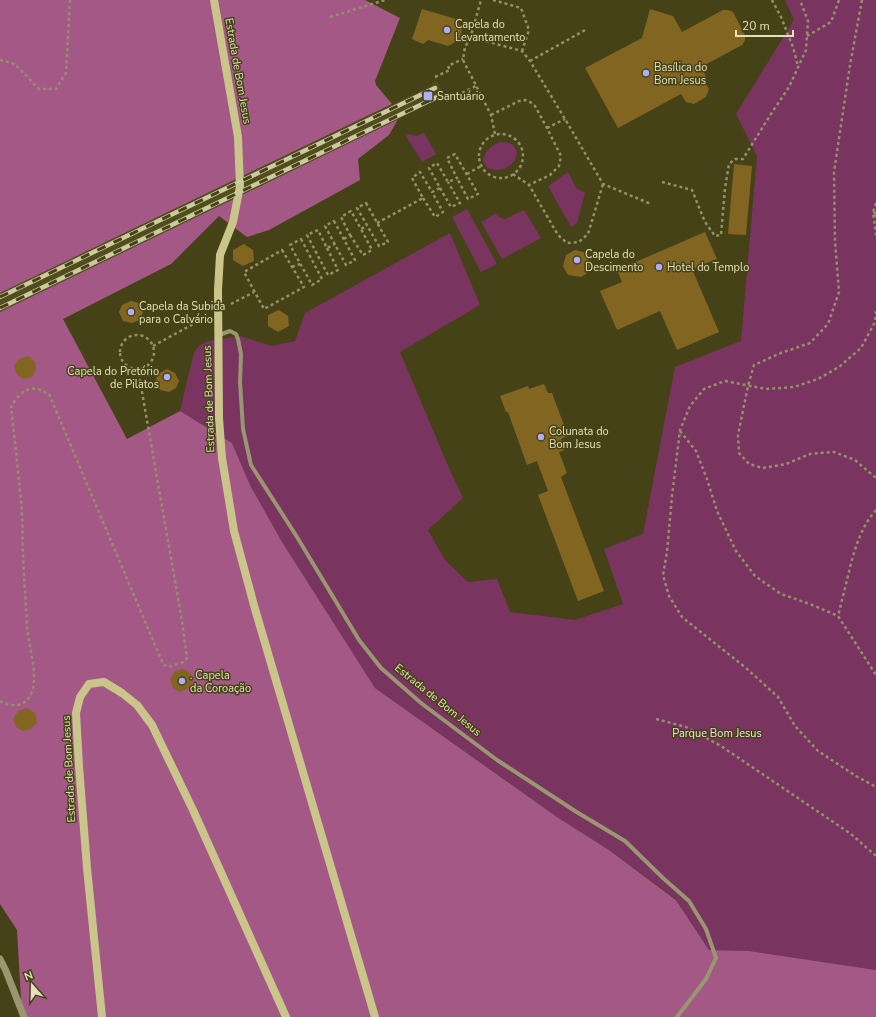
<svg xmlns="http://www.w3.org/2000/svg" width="876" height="1017" font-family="'Nunito Sans',sans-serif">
<rect width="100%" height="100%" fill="#464217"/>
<!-- built -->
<path fill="#524d1c" d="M437,81L444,97L0,312V293L433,85L432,83Z"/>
<!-- green -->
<path fill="#793460" d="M785,0H876V970L749,951L709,950L676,899L609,850L557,817L375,688L282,542L250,485L232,443L180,411L193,356L196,349L202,344L209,341L240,336L272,346L295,341L305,313L450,233L480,305L400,352L449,468L463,498L428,530L445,560L468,582L497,579L510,612L575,620L623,604L604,549L643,534L675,367L741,341L757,156L736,114L794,20Z
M424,133L436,154L422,162L406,136L409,134L416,136Z
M501,142C526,141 518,169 498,170C476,171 481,147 501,142Z
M568,172L576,188L585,193L577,223L571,227L548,186Z
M467,209L497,264L481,272L452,217Z
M524,210L541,238L502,259L481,222L495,214L501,218L505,219Z"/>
<!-- forest -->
<path fill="#a45886" d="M0,0H365L400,18L375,81L376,85L392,104L0,293Z
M397,120V121L389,135L358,159L360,180L269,230L247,237L219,216L171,264L63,319L127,439L180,411L232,443L250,485L282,542L375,688L557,817L609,850L676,900L709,950L749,951L876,970V1017H22L17,930L0,904V312Z"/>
<!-- building -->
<path fill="#836522" d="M422,9L456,19L462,29L459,40L448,46L428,40L423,44L412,39Z
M650,9L673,16L682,32L723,10H728L733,12L745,35V40L742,45L701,67L707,79L704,81L709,89L706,97L694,104L686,102L681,94L618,128L585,68L642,38Z
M734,164L752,166L746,235L728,234Z
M705,232L717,259L692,269L719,332L677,350L660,311L617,330L600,291L622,282L617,270Z
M244,244L253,250L254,261L243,266L233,260V250Z
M575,250L586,253L591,264L586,274L581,277L568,275L563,266L566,255Z
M131,301L139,303L143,312L140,320L132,323L123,321L119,312L122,305Z
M279,310L288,316L289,326L278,332L268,326V315Z
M28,356L35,362L36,370L32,377L24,379L17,375L14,366L19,359Z
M167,369L175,373L179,381L176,388L169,392L160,390L155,382L158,374Z
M544,384L548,393H552L568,436L561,439L565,450L559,452L567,473L561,477L604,591L578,601L538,495L548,491L537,461L527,465L508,412H506L500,396L528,386L529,389Z
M184,669L191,674L193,682L188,689L179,692L173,688L170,679L175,671Z
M27,708L35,713L37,722L31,729L23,731L16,727L13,719L18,711Z"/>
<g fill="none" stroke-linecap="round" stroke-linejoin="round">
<!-- path -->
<path stroke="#949168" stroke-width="2.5" stroke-dasharray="3 3" stroke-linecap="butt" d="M493,0L521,8L529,30L522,51
M772,0L781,17L793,47L798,66
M862,0L850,65L834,172L835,241L839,292L828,324L810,343L781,353L754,365L748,386L738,435L739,453L749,464L763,468L786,464L810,454L834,452L855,460L876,478
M330,17L385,0
M807,36L831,22L839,0
M470,39L481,0
M0,60L15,64L39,89H56L66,73L70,0
M530,61L587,29
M435,77L450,70L448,66L463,59
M446,101L476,86
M491,115L519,101L525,100L530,102L535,106L547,128L561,156L559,166L550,175L529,185
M547,128L565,119
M479 156a22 22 0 1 1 44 0a22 22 0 1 1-44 0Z
M495,134L491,115L463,60L465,47L470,39L485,41L522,51L530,61L565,119L603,184L651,204
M467,174L481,166
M513,174L529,185L558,235L567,243L579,242L588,234L603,184
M662,182L692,190L705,222L715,236L721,235L725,188L729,164L735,159H743L769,117L789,87L806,50L808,21L800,0
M440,188L451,207L460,203L448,182
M423,198L435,217L443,212L432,192
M366,203L388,242L379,246L357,208Z
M876,203L873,212L876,218
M876,213L873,212L876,235
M334,221L355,260L346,265L325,226Z
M377,223L423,198L412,178L420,172L432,192L440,188L429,168L437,163L448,182L457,178L447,158L455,154L478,194L468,199L457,178
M350,235L363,255L372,250L361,229
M301,239L322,279L312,285L290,245Z
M344,239L350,235L341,217L351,211L361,229L367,226
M327,248L338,270L328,275L307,235L318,230L327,248L335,244
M282,250L304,287L264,309L244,272Z
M292,267L300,264
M231,304L254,292
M876,311L875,322L861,348L839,367L818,379L794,387L766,389L725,381L704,389L690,406L680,430L672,496L667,552L663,575L669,596L682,617L746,668L778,697L795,726L818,751L856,776L876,787
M120 352a17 17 0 1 1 34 0a17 17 0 1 1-34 0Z
M153,346L206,317
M680,431L696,451L707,479L717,511L736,551L755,576L781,594L810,604L838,616
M876,510C859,529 853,555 847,580C844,592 841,604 838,616L876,675
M0,701C11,707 25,708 31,694C39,678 29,647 27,628C26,604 24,580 23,555C22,541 23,527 22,513C19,478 15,442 11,407C17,397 24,387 37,389C41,389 45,393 49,394L163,664L168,667L183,662L187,658L182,621L138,369
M656,719L686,727L721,746L851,834L876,856"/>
<!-- minor -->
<path stroke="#999671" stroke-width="4" d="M219,335L230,331L236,334L238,339L241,354L240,382L243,429L251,465L297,537L359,640L381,668L421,703L497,760L575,811L625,841L663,878L689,901L706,929L716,958L706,979L677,1017"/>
<!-- tertiary -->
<path stroke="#999671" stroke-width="7" d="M0,959L6,971L24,1017"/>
<!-- secondary -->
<path stroke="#cac58a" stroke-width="8" d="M214,0L238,137L240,186L233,222L220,255L218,290L219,418L222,458L234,531L255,609L375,1017
M102,1017L87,868L79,766L76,713L80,697L89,684L104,682L122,693L137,705L152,725L193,810L286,1017"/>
<defs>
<path id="rail" d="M0,297L435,88
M0,308L439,96"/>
</defs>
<!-- rail casing -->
<use href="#rail" stroke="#cccaa1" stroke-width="4.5"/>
<!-- rail -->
<use href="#rail" stroke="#464217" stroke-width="3" stroke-dasharray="9" stroke-linecap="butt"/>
</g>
<!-- markers -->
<g fill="#afaefa" stroke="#464217" stroke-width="1.5">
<circle cx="447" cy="30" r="4"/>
<circle cx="646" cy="73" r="4"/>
<rect x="423" y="91" width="10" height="10" rx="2"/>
<circle cx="577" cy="260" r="4"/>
<circle cx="659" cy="267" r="4"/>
<circle cx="131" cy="312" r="4"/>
<circle cx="167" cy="377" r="4"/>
<circle cx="541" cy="437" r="4"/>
<circle cx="182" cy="681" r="4"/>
</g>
<g text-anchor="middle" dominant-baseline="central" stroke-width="3" stroke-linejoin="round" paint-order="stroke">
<!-- poi labels -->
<g font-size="11" fill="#e3e1b9" stroke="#464217" text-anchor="start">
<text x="455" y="24">Capela do<tspan x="455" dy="13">Levantamento</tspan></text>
<text x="654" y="67">Basílica do<tspan x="654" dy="13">Bom Jesus</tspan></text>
<text x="437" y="96">Santuário</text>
<text x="585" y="254">Capela do<tspan x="585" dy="13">Descimento</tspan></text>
<text x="667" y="267">Hotel do Templo</text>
<text x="139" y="306">Capela da Subida<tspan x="139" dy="13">para o Calvário</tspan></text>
<text x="159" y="371" text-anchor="end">Capela do Pretório<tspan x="159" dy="13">de Pilatos</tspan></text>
<text x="549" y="431">Colunata do<tspan x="549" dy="13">Bom Jesus</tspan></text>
<text x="190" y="675">. Capela<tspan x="190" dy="13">da Coroação</tspan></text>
</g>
<!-- street labels -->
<g font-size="11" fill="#e3e1b9" stroke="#464217">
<text transform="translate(238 71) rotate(80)">Estrada de Bom Jesus</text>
<text transform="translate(209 399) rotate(-92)">Estrada de Bom Jesus</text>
<text transform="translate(438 700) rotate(39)">Estrada de Bom Jesus</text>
<text transform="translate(69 769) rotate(-93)">Estrada de Bom Jesus</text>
</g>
<!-- park labels -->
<g font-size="11" fill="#f4dde9" stroke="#464217">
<text x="717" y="733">Parque Bom Jesus</text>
</g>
</g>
<!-- north arrow -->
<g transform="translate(32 985) rotate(340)" stroke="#464217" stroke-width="3" paint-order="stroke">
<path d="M0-3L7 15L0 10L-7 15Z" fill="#e3e1b9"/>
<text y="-6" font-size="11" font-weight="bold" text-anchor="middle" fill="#e3e1b9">N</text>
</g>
<!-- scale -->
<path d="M736 30v6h57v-6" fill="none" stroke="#e3e1b9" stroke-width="2"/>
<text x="742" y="30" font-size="12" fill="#e3e1b9" stroke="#464217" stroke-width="3" paint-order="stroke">20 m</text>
</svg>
